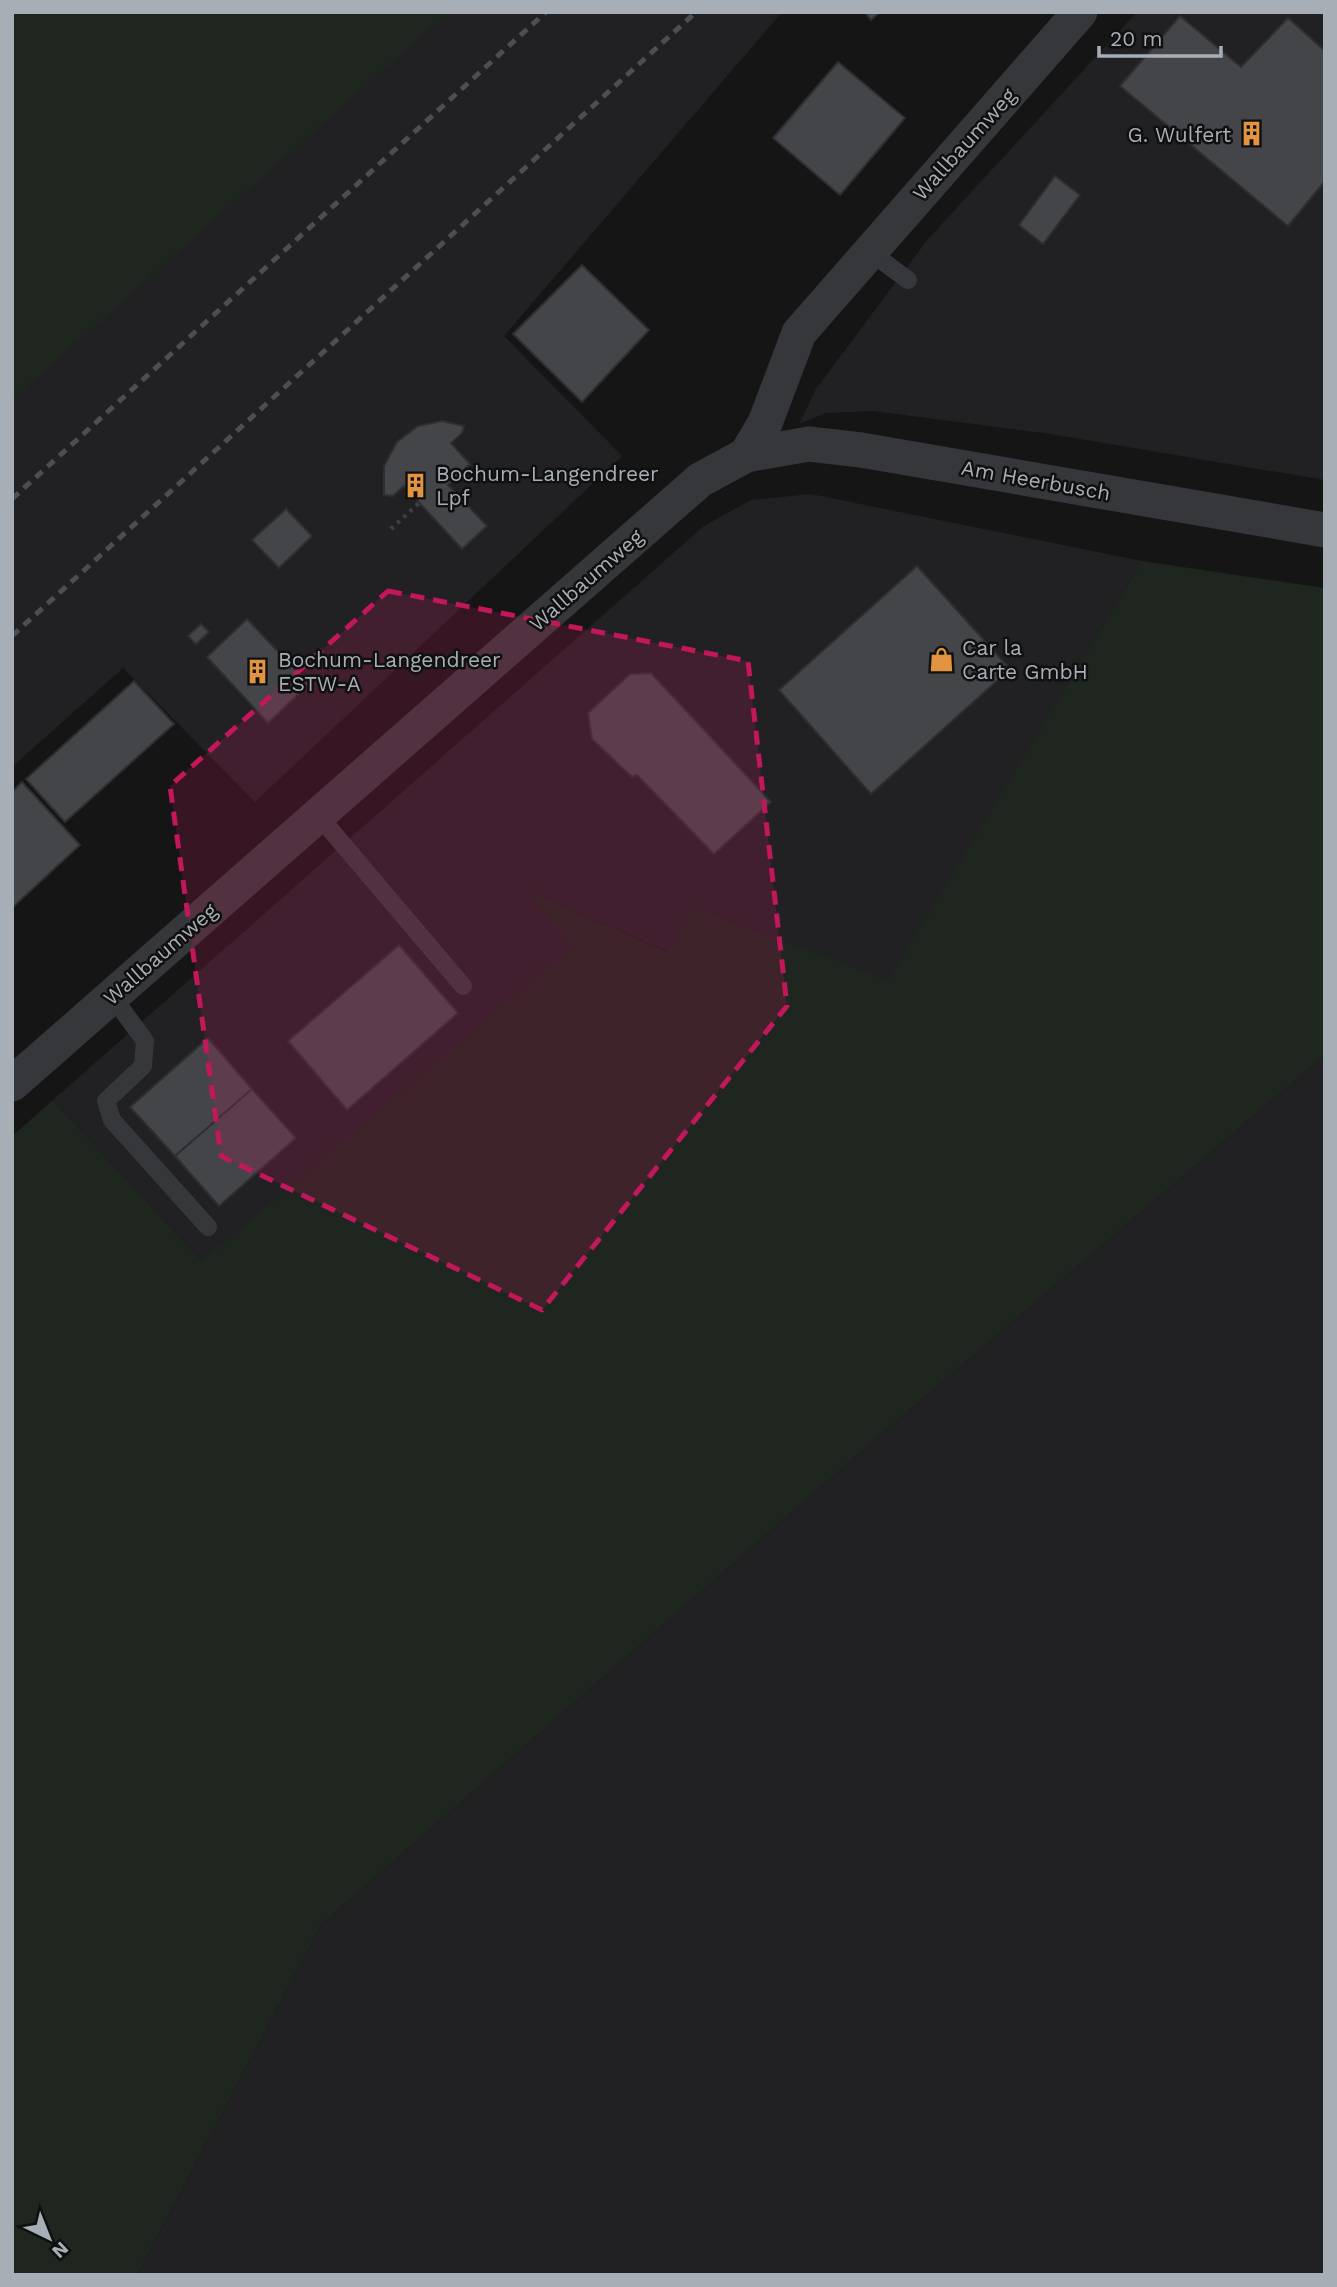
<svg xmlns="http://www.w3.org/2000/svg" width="1337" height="2287" font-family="'Work Sans',sans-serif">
<rect width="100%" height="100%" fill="#151516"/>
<!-- built -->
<path fill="#212123" d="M12,12H782L504,336L622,456L255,802L123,668L12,767Z
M1137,12H1325V480L1044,433L873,411L826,413L799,424L816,389L928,239Z
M811,494L1142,561L888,981L693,907L668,952L525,889L573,947L676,1007L202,1261L53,1100L704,526L751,500Z
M1325,1055V2275H137L321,1925L863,1450Z"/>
<!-- green -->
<path fill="#1f261f" d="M12,12H449L12,400Z
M1142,561L1325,588V1055L863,1450L321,1925L137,2275H12V1136L53,1100L202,1261L572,947L523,888L667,952L693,907L888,980Z"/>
<!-- building -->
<path fill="#444549" stroke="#2f2f32" stroke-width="2" d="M865,12H880L871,20Z
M1180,16L1241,67L1288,18L1325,51V181L1288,226L1120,86Z
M838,62L905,118L840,195L773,138Z
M1055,176L1080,195L1043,244L1019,225Z
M582,265L649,330L582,402L513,334Z
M442,421L464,426L462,433L451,443L470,464L448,485L487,526L462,549L404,486L393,496L384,495V466L397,442L418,426Z
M286,509L312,536L279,568L252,540Z
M917,566L1010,669L871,794L779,690Z
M247,619L309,684L268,723L207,657Z
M201,624L209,632L196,644L188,636Z
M651,673L771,802L714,854L637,775L632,777L592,739L588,713L630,674Z
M134,681L174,724L65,822L26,779Z
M22,782L80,845L12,908V792Z
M399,945L458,1013L347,1110L288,1041Z
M208,1038L252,1089L175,1156L130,1107Z
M252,1089L296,1138L219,1206L175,1156Z"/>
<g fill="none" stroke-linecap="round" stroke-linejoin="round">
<!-- path -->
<path stroke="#3c3e42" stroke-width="4.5" stroke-dasharray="3.5 5" stroke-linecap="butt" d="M391,529L419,503"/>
<!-- lane -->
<path stroke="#36373b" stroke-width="18" d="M869,251L908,280
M318,815L463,986
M112,996L145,1041L143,1066L106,1101L112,1120L208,1227"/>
<!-- street -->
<path stroke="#36373b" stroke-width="35" d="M746,455L809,444L861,450L1325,530
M12,1084L700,480L746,455L765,423L799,333L1080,12"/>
<!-- rail -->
<path stroke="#4b4e52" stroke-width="5" stroke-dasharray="9 7" stroke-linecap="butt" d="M12,499L546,12
M12,636L696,12"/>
</g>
<!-- marked area -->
<path fill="#c2185b" fill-opacity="0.2" stroke="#c2185b" stroke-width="5" stroke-dasharray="14 9" stroke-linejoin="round" d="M388,591L748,661L787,1006L542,1310L221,1156L170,786Z"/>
<!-- icons -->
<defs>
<symbol id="building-bare" viewBox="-9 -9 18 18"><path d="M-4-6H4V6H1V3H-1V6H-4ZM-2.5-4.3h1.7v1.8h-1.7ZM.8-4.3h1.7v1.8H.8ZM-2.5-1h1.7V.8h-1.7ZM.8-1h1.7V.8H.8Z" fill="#e29441" stroke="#101011" stroke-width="2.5" paint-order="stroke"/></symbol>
<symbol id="shop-bare" viewBox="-9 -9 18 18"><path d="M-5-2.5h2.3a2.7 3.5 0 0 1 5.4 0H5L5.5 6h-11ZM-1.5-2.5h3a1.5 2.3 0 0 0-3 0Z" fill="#e29441" stroke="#101011" stroke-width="2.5" paint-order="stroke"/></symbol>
</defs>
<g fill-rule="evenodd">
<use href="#building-bare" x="1234" y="116" width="35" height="35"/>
<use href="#building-bare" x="398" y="468" width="35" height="35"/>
<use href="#shop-bare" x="924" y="642" width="35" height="35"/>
<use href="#building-bare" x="240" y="654" width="35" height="35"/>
</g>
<g text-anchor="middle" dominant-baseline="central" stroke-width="5" stroke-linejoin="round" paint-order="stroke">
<!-- poi labels -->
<g font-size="21" fill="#a7aeb5" stroke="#101011" text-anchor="start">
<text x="1231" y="134" text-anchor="end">G. Wulfert</text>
<text x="436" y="473">Bochum-Langendreer<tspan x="436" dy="24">Lpf</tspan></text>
<text x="962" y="647">Car la<tspan x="962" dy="24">Carte GmbH</tspan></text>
<text x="278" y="659">Bochum-Langendreer<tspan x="278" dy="24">ESTW-A</tspan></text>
</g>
<!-- street labels -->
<g font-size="21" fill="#a7aeb5" stroke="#101011">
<text transform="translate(964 144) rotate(-48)">Wallbaumweg</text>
<text transform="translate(1036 480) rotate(10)">Am Heerbusch</text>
<text transform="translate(586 580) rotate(-41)">Wallbaumweg</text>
<text transform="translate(160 954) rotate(-41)">Wallbaumweg</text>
</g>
</g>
<!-- border -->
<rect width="1337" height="2287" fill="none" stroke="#a7aeb5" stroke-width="28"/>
<!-- north arrow -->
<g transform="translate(49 2238) rotate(137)" stroke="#101011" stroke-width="5" paint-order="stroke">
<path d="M0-5L12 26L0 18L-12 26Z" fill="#a7aeb5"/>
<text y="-10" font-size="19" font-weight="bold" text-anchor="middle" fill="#a7aeb5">N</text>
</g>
<!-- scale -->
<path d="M1099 46v10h122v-10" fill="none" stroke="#a7aeb5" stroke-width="3.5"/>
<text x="1110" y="46" font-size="21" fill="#a7aeb5" stroke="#101011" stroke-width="5" paint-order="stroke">20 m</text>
</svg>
